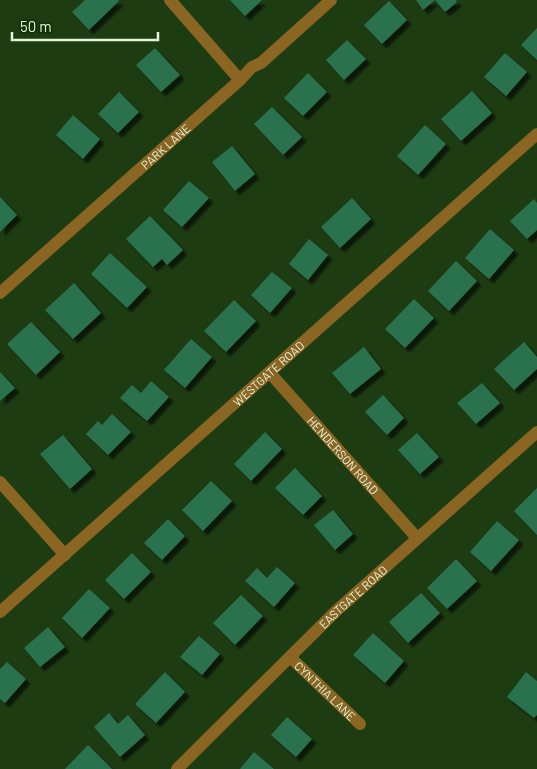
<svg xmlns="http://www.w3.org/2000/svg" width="537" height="769" font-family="Barlow,sans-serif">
<defs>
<filter id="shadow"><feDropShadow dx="4.5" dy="4.5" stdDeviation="1" flood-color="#0009"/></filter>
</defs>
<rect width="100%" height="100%" fill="#1e3c12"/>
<!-- building -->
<path fill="#2b714d" filter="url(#shadow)" d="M85,0H118L119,1L89,30L72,12Z
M230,0H262L245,16Z
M416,0H456L457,2L445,12L435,0L423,10Z
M389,1L407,20L382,44L364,25Z
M537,28V60L521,45Z
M347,40L366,59L344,80L326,60Z
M155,48L180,75L161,92L136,65Z
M505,53L527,72L506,96L484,77Z
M308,73L327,92L303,116L284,98Z
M472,91L492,113L461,141L441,119Z
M119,92L139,112L118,133L98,114Z
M272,107L302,137L283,155L254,124Z
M73,115L100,139L83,159L56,135Z
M425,125L446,144L418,175L397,156Z
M232,146L255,174L235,191L212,162Z
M189,181L209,198L182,227L163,210Z
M0,197L17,215L0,232Z
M352,198L371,219L340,248L321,227Z
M534,199L537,203V230L527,239L510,221Z
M150,216L183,250L167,265L162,259L153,267L126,239Z
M490,229L514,250L489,279L465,258Z
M309,239L328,255L308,280L289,264Z
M110,253L147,287L127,308L91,274Z
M456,261L477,281L449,311L428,291Z
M272,272L292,288L270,313L251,295Z
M74,283L101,313L73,339L45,310Z
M414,299L434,318L405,348L385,329Z
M234,300L256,321L226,352L204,331Z
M31,322L60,352L36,375L7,344Z
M191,339L212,357L185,388L164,370Z
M524,342L537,357V369L514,390L494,369Z
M364,347L381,369L350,394L332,373Z
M0,372L15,388L0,401Z
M151,381L169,397L147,421L120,398L132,385L141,393Z
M482,383L500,403L476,424L457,403Z
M383,395L404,418L387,435L365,412Z
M112,414L131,432L108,455L86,434L98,421L102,425Z
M265,432L282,449L251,481L234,464Z
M417,433L439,457L420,474L398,450Z
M63,435L92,469L70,489L40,454Z
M295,468L322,496L303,515L275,488Z
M211,481L232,501L203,531L182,510Z
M537,488V535L514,511Z
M333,510L353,534L335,550L314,525Z
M168,519L185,536L162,560L144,543Z
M497,521L519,540L491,571L470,552Z
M132,553L151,572L124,599L105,580Z
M456,559L477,581L447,609L427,588Z
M277,567L295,583L274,607L245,581L257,568L267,578Z
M89,589L110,608L82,638L62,618Z
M421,593L440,613L408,643L389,622Z
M241,595L263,616L235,645L213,623Z
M48,627L65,647L40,667L24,648Z
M373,633L404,661L385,683L353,655Z
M199,636L220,654L202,675L180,657Z
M7,662L26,679L5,703L0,699V669Z
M165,672L185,692L156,723L135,704Z
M526,672L537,681V715L534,718L507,697Z
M109,713L118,724L128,715L145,735L120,757L94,727Z
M287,717L312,739L296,757L271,735Z
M88,745L112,769H65Z
M254,752L274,769H240Z"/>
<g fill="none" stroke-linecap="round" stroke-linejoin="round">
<!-- minor -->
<g stroke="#8b6522" stroke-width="12">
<path d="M170,0L240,80"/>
<path id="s1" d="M0,293L240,80L252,67L261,63L331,0"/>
<path id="s2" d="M270,373L417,538"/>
<path d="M0,482L65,555"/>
<path id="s3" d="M0,612L537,134"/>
<path id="s4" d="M290,657L360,724"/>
<path id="s5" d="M177,769L335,612L537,432"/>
</g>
</g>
<g text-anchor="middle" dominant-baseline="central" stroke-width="4.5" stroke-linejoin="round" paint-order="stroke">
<!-- street labels -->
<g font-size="12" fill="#e1f3da" stroke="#143207">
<text stroke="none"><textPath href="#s1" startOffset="221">PARK LANE</textPath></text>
<text stroke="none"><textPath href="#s3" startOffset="359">WESTGATE ROAD</textPath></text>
<text stroke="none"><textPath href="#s2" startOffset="110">HENDERSON ROAD</textPath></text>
<text stroke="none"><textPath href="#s5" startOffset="246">EASTGATE ROAD</textPath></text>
<text stroke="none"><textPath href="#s4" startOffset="49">CYNTHIA LANE</textPath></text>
</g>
</g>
<!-- scale -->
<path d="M12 32v8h146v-8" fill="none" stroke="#e1f3da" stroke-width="2.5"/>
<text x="20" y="32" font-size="15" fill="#e1f3da" stroke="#143207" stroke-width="4" paint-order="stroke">50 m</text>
</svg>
